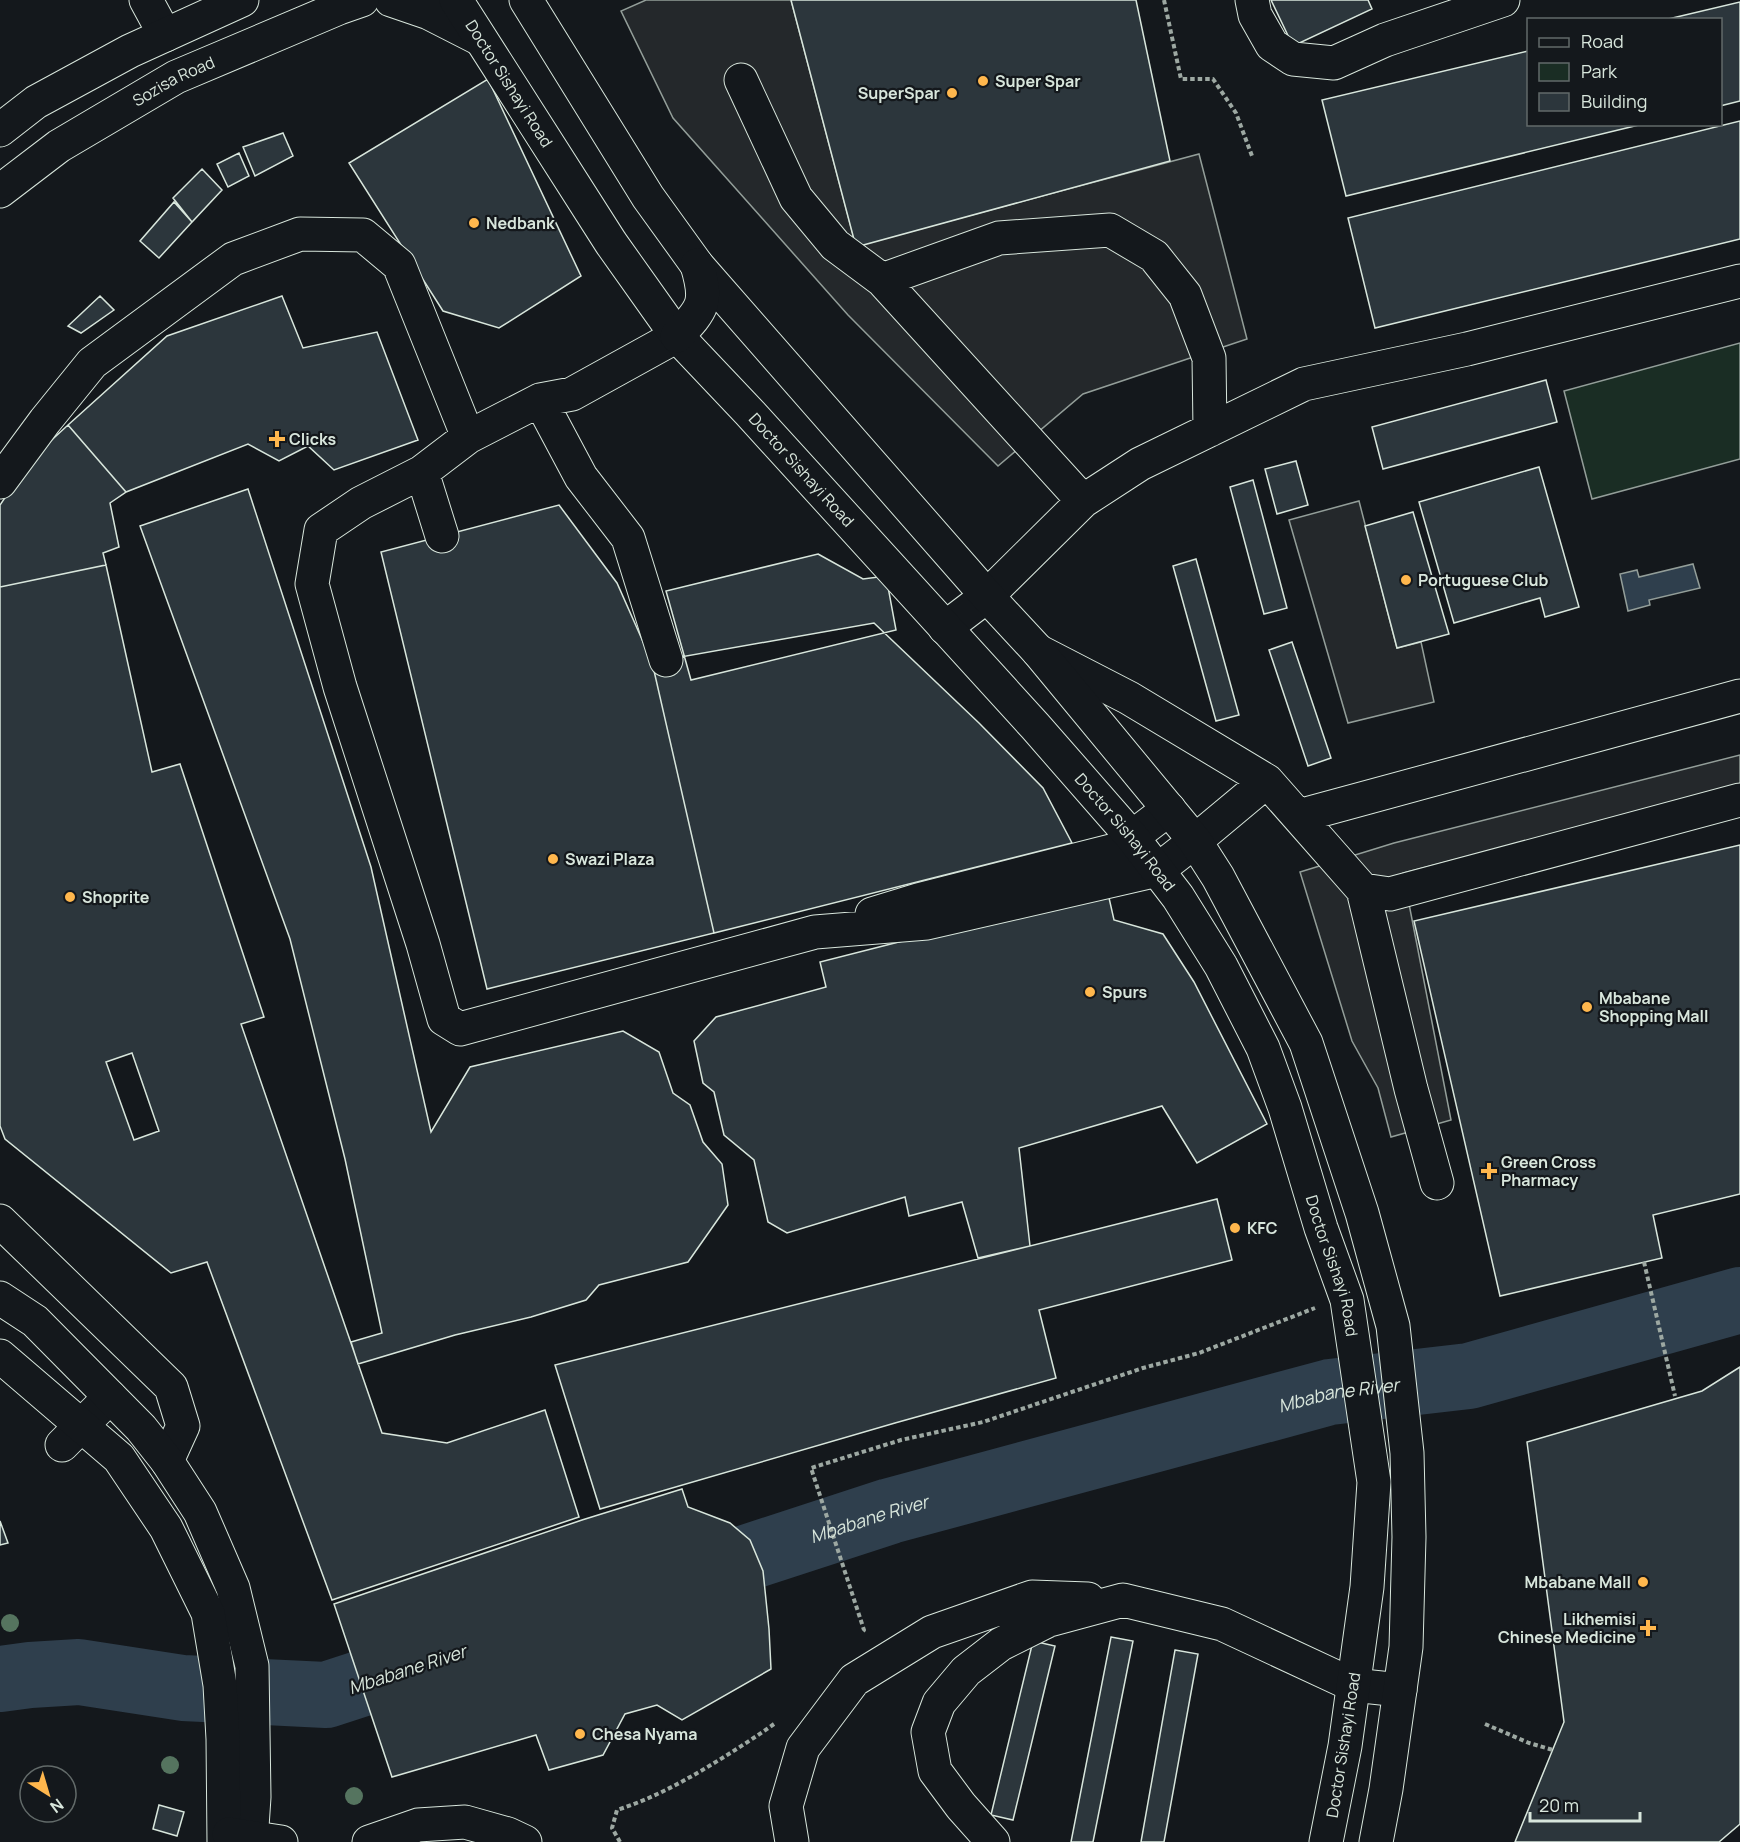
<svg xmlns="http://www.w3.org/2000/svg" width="1740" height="1842" font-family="Manrope,sans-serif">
<rect width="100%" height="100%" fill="#14181c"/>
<!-- green -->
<path fill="#1a2d24" stroke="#939e99" stroke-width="1.5" d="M1740,343V459L1592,499L1564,391Z"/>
<!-- parking -->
<path fill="#24282b" stroke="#939e99" stroke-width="1.5" d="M646,0H791L856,246L1199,154L1247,339L1083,394L998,466L848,315L673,118L621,11Z
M1359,501L1397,648L1421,642L1434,702L1348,723L1289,520Z
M1740,755V786L1403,873L1451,1120L1391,1137L1378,1088L1352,1041L1300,872L1394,843Z"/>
<!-- water -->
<path fill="#2f3f4d" stroke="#939e99" stroke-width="1.5" d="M1693,564L1700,588L1649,600L1650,605L1628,611L1620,574L1637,570L1639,577Z"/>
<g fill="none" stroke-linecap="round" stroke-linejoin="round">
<!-- river -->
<g stroke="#2f3f4d" stroke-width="66">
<path id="s1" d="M669,1583L890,1511L1330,1392L1469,1376L1740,1300"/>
<path d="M0,1679L30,1675L79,1672L183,1688L326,1695L449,1655"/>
</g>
</g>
<!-- building -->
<path fill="#2c363c" stroke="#d8e6dc" stroke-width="1.5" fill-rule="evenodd" d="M791,0H1136L1170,161L856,247Z
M1271,0H1368L1372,9L1293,46Z
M1740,2V101L1720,106V20H1664Z
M1528,51V124H1643L1346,196L1322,100Z
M488,79L581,276L499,328L443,311L349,163Z
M1740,121V239L1375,328L1348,218Z
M283,133L293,156L255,176L243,147Z
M239,153L249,176L228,187L217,164Z
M202,169L222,190L192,222L173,198Z
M174,202L192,222L159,258L140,241Z
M100,296L114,310L81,333L68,326Z
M282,296L303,348L377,332L418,440L334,470L308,446L279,461L248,444L126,492L68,425L167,336Z
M1546,380L1557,422L1383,469L1372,427Z
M68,425L126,492L110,503L119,547L103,553L106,565L0,587V505L31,459Z
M1296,461L1308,505L1277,514L1265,469Z
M1539,467L1579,607L1545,617L1540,598L1454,623L1419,502Z
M1253,480L1287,608L1264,614L1230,487Z
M248,489L371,867L431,1132L470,1067L623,1031L659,1052L673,1093L690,1105L703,1142L722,1164L728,1205L688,1262L599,1285L586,1300L531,1317L455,1335L358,1364L351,1342L382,1333L345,1159L290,939L140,526Z
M559,505L617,583L652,662L714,933L487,989L381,552Z
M1413,512L1449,634L1397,648L1365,526Z
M818,554L863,579L886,576L896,630L691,680L666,591Z
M1196,559L1239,715L1216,721L1173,566Z
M106,565L152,772L180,764L264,1017L241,1024L382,1433L447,1443L545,1410L579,1517L332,1600L207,1262L171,1273L5,1139L0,1126V587ZM132,1053L159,1131L134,1140L106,1062Z
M874,623L979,723L1043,788L1072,843L714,933L652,662Z
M1292,642L1331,758L1308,766L1269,650Z
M1740,845V1194L1653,1215L1662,1258L1500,1296L1414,921Z
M1107,889L1114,920L1163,934L1194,982L1267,1124L1197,1163L1162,1106L1019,1148L1030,1246L978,1258L962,1202L909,1216L905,1197L787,1233L768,1222L754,1160L724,1135L714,1092L703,1083L694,1041L716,1017L826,987L820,962Z
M1217,1199L1232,1260L1039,1310L1056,1378L895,1423L600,1509L555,1365Z
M1740,1367V1824L1719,1842H1515L1564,1722L1527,1442L1702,1391Z
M682,1489L688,1507L730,1523L750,1540L763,1571L769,1629L771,1669L682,1720L657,1705L625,1714L603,1755L549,1770L536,1735L392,1777L334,1604L582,1520Z
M0,1521L8,1543L0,1545Z
M1111,1637L1133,1641L1093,1842H1071Z
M1033,1641L1055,1646L1013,1820L991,1815Z
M1175,1650L1198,1654L1164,1842H1141Z
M159,1805L184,1812L177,1836L153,1829Z"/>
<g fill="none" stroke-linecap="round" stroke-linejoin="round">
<defs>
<path id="minor" d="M146,0L165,35
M1252,0L1255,15L1272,45L1293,59L1334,63L1385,40L1503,0
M741,80L796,198L835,245L882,280L1083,501
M882,280L999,238L1110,230L1154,256L1185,295L1209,358L1210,430
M677,336L572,394L540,400L468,437L422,472L361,503L321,530L312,584L340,687L423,944L444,1019L460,1029L815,932L927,923L1158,870L1195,841L1267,781
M540,400L581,477L628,538L666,660
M422,472L442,536
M0,482L45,421L92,363L233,259L300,234L363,235L399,265L468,437
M945,628L987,596L1083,501L1140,464L1304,384L1467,349L1740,281
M1038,651L1129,698L1267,781L1363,890L1390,894L1740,800
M1299,816L1740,696
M1363,890L1411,1089L1437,1183
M872,914L918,900L1115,850L1169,809
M0,1221L171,1387L183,1426L167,1461
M62,1445L110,1397
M792,1842L786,1806L803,1748L854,1680L932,1632L1032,1597L1088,1599
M993,1842L961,1806L935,1771L928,1732L939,1703L966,1671L1001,1644L1049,1620L1123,1600L1222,1624L1353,1685L1400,1690"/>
<g id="major">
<path d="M391,0L429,13L480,39"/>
<path id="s2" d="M456,0L611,243L677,336L749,412L1035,726L1132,837L1178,897L1221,966L1263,1048L1285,1108L1321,1228L1347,1300L1374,1482L1367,1587L1345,1746L1326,1842"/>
<path d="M526,0L648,197L697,265L987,596L1038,651L1195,841L1218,877L1306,1043L1362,1213L1393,1326L1407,1453L1409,1537L1406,1647L1386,1789L1376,1842"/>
<path d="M0,130L36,102L130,51L242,0"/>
<path id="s3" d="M0,191L59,146L176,77L339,8L362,0"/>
<path d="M677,336C704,308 708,302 697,265"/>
<path d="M0,1298L35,1321L141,1428L167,1461L200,1512L233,1588L252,1666L254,1797L251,1842"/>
<path d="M0,1356L119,1458L166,1528L208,1613L220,1685L223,1739L224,1842"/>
<path d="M229,1834L281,1842"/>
<path d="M369,1842L418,1825L465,1822L508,1834L525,1842"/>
</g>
</defs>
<!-- minor casing -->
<use href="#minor" stroke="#d8e6dc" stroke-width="35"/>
<!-- major casing -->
<use href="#major" stroke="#d8e6dc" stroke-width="35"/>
<!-- path -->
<path stroke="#9da8a2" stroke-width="4" stroke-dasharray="4.5 3" stroke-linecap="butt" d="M1164,0L1181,79H1213L1236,113L1252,156
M1644,1262L1675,1396
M863,1631L864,1630L811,1468L901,1440L983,1422L1143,1368L1199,1353L1315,1308
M1485,1724L1529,1743L1553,1750
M620,1842L612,1828L617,1810C658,1797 695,1775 732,1752C746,1743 760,1734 774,1724"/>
<!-- minor -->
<use href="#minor" stroke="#14181c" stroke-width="33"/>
<!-- major -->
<use href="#major" stroke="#14181c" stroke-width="33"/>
</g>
<!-- trees -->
<g fill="#55745f">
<circle cx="10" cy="1623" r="9"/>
<circle cx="170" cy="1765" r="9"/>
<circle cx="354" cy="1796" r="9"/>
</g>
<!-- markers -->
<g fill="#ffb74d" stroke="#14181c" stroke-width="2">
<circle cx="983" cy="81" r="6"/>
<circle cx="952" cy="93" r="6"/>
<circle cx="474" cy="223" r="6"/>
<path d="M274 430h6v6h6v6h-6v6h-6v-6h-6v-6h6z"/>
<circle cx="1406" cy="580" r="6"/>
<circle cx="553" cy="859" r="6"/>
<circle cx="70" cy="897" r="6"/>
<circle cx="1090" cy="992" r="6"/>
<circle cx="1587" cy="1007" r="6"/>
<path d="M1486 1162h6v6h6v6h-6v6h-6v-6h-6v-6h6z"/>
<circle cx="1235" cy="1228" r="6"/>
<circle cx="1643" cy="1582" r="6"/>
<path d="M1645 1619h6v6h6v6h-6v6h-6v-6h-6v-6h6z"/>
<circle cx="580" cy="1734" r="6"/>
</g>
<g text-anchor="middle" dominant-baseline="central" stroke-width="4.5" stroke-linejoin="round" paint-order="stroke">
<!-- poi labels -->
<g font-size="16" font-weight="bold" fill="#d8e6dc" stroke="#14181c" text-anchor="start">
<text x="995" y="81">Super Spar</text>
<text x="940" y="93" text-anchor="end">SuperSpar</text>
<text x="486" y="223">Nedbank</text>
<text x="289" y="439">Clicks</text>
<text x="1418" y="580">Portuguese Club</text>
<text x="565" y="859">Swazi Plaza</text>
<text x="82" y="897">Shoprite</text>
<text x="1102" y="992">Spurs</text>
<text x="1599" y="998">Mbabane<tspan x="1599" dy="18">Shopping Mall</tspan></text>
<text x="1501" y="1162">Green Cross<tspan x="1501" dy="18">Pharmacy</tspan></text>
<text x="1247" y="1228">KFC</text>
<text x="1631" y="1582" text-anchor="end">Mbabane Mall</text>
<text x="1636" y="1619" text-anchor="end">Likhemisi<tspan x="1636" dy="18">Chinese Medicine</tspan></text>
<text x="592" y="1734">Chesa Nyama</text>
</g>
<!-- street labels -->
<g font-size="16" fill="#d8e6dc" stroke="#14181c">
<text stroke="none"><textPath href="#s3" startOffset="206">Sozisa Road</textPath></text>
<text stroke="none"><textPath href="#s2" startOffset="99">Doctor Sishayi Road</textPath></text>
<text stroke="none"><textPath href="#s2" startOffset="585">Doctor Sishayi Road</textPath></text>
<text stroke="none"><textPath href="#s2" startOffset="1071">Doctor Sishayi Road</textPath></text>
<text stroke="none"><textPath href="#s2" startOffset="1557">Doctor Sishayi Road</textPath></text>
<text transform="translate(1343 1745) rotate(-81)">Doctor Sishayi Road</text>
</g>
<!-- water labels -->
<g font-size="18" font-style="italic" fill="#d8e6dc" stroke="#14181c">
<text stroke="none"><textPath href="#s1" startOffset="696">Mbabane River</textPath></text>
<text stroke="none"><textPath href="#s1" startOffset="210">Mbabane River</textPath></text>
<text transform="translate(407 1669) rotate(-18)">Mbabane River</text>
</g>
</g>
<!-- legend -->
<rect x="1527" y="18" width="195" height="108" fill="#14181c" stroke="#626a69" stroke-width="1.5"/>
<rect x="1539" y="38" width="30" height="9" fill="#14181c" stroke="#626a69" stroke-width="1.5"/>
<text x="1581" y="48" font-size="18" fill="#d8e6dc">Road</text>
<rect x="1539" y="63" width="30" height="18" fill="#1a2d24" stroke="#626a69" stroke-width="1.5"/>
<text x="1581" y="78" font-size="18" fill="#d8e6dc">Park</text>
<rect x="1539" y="93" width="30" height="18" fill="#2c363c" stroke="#626a69" stroke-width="1.5"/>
<text x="1581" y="108" font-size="18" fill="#d8e6dc">Building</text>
<!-- north arrow -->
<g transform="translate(48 1794) rotate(143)"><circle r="28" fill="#14181c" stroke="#626a69" stroke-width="1.5"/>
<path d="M0-4.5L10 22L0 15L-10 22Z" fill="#ffb74d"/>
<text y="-9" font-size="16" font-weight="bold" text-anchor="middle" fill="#d8e6dc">N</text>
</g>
<!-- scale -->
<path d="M1530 1812v9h110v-9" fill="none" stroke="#d8e6dc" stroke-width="3"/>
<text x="1539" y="1812" font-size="18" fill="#d8e6dc" stroke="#14181c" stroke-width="4.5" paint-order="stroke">20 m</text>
</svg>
